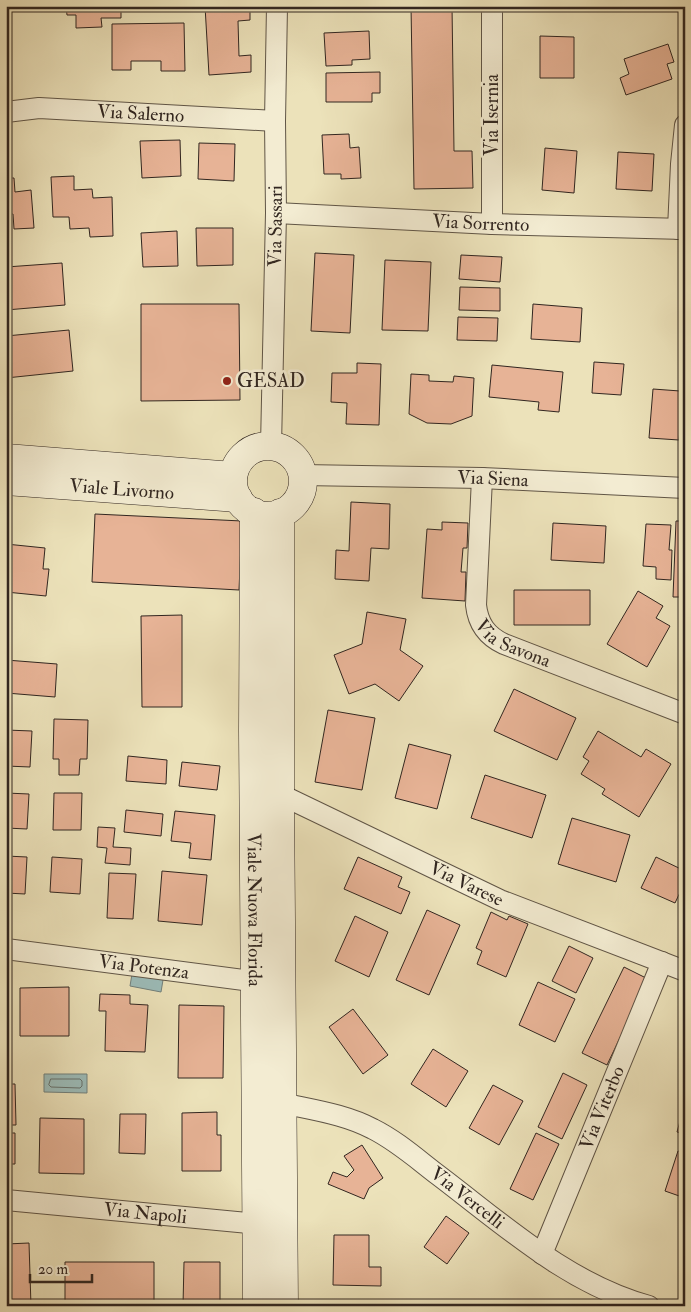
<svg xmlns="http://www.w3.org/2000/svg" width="691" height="1312" font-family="'IM FELL Double Pica',serif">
<rect width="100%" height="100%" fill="#ece2ba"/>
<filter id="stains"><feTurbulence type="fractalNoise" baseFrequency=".004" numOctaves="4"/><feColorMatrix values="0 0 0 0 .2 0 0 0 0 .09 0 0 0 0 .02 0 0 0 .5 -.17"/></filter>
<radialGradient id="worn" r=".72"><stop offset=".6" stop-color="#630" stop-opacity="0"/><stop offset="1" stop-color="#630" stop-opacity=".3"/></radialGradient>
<!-- water -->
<path fill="#9cbcb9" stroke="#71807c" d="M133,968L164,974L161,992L130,986Z
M44,1074H87V1093L44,1092Z"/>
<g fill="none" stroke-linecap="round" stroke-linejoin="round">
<!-- shore -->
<path stroke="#66716c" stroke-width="1" d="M51,1079H80L82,1081V1086L80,1088L51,1087L49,1085Z"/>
</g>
<!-- building -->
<path fill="#e7b396" stroke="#312620" d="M66,6H121V18H101L102,27L76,28V15H67Z
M205,6H250V20L238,21L239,56L251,55V72L209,75Z
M411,6H452L454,151H472L473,188L414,189Z
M634,6H675L674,11Z
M184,23L185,71H161V61H131V70H112V24Z
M369,31L370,59L352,60V65L326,66L324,33Z
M540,36L574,37V78H540Z
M668,44L674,62L667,64L672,79L626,95L620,78L629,74L624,59Z
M380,72V93H372V102H326V73Z
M349,134L350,148L359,147L361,178L341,179V174H324L322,135Z
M180,140L181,176L142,178L140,141Z
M199,143L235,144L234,181L198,179Z
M545,148L577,151L574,193L542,190Z
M618,152L654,154L652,191L616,189Z
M74,176V190L92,189L93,198L112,197L113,236L90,237L89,228L70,229L69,217H53L51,177Z
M6,178H14L15,192L31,190L34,228L14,229L13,214H6Z
M196,228H233V265L197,266Z
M177,231L178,266L143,267L141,233Z
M315,253L354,255L350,333L311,331Z
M461,255L502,257L500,282L459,279Z
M385,260L431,262L428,331L382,330Z
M62,263L65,305L6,310V267Z
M460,287L500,288V311L459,310Z
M141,304H239L240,400L141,401Z
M533,304L582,308L580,342L531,339Z
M458,317L498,318L497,341L457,340Z
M69,330L73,371L6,378V336Z
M594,362L624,364L621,395L592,393Z
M357,363L381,364L379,425L346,424L347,403L331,402L332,373H357Z
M492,365L563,372L559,412L538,410L539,402L489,397Z
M411,374L429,375V381L453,382L454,376L474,378L472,416L451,424L427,423L409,414Z
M680,385L685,386V430H680L679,440L649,438L653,389L680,391Z
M351,502L390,504L389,549L371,548L369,581L335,579L336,550L349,551Z
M95,514L242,521L239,590L92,582Z
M676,521H685V597H673Z
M442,522L468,523L467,548H463L461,572H466L465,601L422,598L427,529L442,530Z
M553,523L606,526L604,563L551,560Z
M646,524L671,525L669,550H672L671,580L656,579V567L643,566Z
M6,544L45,548L43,569H49L46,596L6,592Z
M514,590H590V625H514Z
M638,591L663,606L656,618L670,626L647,667L607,644Z
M367,612L406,619L400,650L423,666L399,701L375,684L349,694L334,655L362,644Z
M182,615V707H142L141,616Z
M6,660L57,664L55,697L6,693Z
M514,689L576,718L557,760L494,731Z
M328,710L375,718L362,790L315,782Z
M54,719L88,720L87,759H80L79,775H59V759H53Z
M6,730L32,731L30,767L6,766Z
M598,731L641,757L646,749L671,764L639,817L602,794L605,789L581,774L589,761L583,757Z
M409,744L451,755L437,809L395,798Z
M128,756L167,760L166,784L126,781Z
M182,762L220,766L217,790L179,786Z
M485,775L546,795L532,838L471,818Z
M6,793L29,794L27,829L6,828Z
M54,793H82L81,830H53Z
M126,810L163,814L161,836L124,832Z
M175,811L215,815L211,860L189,858L191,843L171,841Z
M572,818L630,835L616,882L558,864Z
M98,827L115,828L113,847L131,848L130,865L105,863L107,848L97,847Z
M6,856L27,857L25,894L6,893Z
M52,857L82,859L80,894L50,892Z
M358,857L402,877L398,887L410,892L401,914L344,889Z
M656,857L685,871V882L675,903L641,888Z
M162,871L207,875L202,925L158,921Z
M109,873L136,874L133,919L107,918Z
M427,910L460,925L429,995L396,980Z
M491,912L507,920L509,916L528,924L506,977L477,964L482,951L476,948Z
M355,916L388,932L369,977L335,961Z
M569,946L593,958L576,993L552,981Z
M624,967L648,979L607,1065L582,1053Z
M538,982L575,999L555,1042L519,1025Z
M69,987V1036H20V988Z
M100,994L130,995V1004L148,1005L145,1052L105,1051L106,1011H99Z
M179,1005L224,1006L223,1078H178Z
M353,1009L388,1055L363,1074L329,1027Z
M433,1049L468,1071L446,1107L411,1084Z
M563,1073L587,1085L562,1139L538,1127Z
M6,1084H15L16,1125H6Z
M493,1085L523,1101L499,1145L469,1128Z
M685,1103V1134L677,1132Z
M217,1112V1135H221V1171H182V1113Z
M120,1114H146L145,1154L119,1153Z
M40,1118L84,1119V1174L39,1173Z
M6,1133H15V1164H6Z
M536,1133L559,1144L533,1200L510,1189Z
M362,1145L383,1178L369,1188L364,1199L328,1184L333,1172L347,1177L354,1170L344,1156Z
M678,1151L685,1153V1198L665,1191Z
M446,1216L469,1233L447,1264L424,1247Z
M334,1235H369V1267H381V1286L333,1285Z
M29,1243L31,1306H6V1244Z
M65,1262H154V1306L65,1305Z
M184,1262H220V1306H183Z"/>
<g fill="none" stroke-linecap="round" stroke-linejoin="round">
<defs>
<g id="street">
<path d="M492,6V224"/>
<path id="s1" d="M6,112L39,108L275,121"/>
<path id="s2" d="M276,213L492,224L685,229"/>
<path d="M678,229L681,164L685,125"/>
<path id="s3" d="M271,446L276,213L275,121L277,6"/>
<path id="s4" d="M302,475L482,478L685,488"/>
<path id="s5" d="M482,478L476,605C478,624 487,636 504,644L685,714"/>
<path id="s6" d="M269,789L500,900L685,971"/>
<path id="s7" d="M6,949L267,983"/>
<path id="s8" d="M282,1103C313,1110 345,1114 373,1129C397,1141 417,1159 438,1175C504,1225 568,1284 649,1306"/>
<path id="s9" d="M6,1200L269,1225"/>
<path id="s10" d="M542,1254L662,962"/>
</g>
<g id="secondary">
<circle cx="268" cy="481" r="35"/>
<path d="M6,458L233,476"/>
<path id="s11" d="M6,481L238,498"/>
<path id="s12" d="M254,512L253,730L257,1306"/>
<path d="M280,513V794L284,1306"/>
</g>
</defs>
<!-- street casing -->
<use href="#street" stroke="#605546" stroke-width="22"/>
<!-- secondary casing -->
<use href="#secondary" stroke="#312620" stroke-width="29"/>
<!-- street -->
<use href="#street" stroke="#f3ecd2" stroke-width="20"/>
<!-- secondary -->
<use href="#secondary" stroke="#f3ecd2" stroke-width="28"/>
</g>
<!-- markers -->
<circle fill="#8f2418" stroke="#f3ecd2" stroke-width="2" cx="227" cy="381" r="5"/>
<g text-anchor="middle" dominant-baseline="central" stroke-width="5" stroke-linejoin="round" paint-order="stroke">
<!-- street labels -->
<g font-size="19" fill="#312620" stroke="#f3ecd2">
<text stroke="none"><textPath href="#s1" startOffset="135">Via Salerno</textPath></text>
<text transform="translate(492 115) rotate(-90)">Via Isernia</text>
<text stroke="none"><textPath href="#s2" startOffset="205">Via Sorrento</textPath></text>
<text stroke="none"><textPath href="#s3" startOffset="220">Via Sassari</textPath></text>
<text stroke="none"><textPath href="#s4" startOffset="191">Via Siena</textPath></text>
<text stroke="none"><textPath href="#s11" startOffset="116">Viale Livorno</textPath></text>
<text stroke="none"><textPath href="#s5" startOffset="185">Via Savona</textPath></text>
<text stroke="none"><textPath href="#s6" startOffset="219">Via Varese</textPath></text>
<text stroke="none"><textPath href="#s12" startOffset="398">Viale Nuova Florida</textPath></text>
<text stroke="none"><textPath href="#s7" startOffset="139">Via Potenza</textPath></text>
<text stroke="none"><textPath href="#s10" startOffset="158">Via Viterbo</textPath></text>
<text stroke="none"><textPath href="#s8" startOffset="212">Via Vercelli</textPath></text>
<text stroke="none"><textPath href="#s9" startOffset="140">Via Napoli</textPath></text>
</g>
<!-- poi labels -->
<g font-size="19" fill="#312620" stroke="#f3ecd2" text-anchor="start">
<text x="237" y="381">GESAD</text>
</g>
</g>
<!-- margin -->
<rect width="691" height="1312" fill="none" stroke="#ece2ba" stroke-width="25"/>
<rect x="8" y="8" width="676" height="1297" fill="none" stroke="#312620" stroke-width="2.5"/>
<rect x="12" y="12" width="666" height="1287" fill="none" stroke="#312620"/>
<!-- scale -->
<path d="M30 1274v8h62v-8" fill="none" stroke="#312620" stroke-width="2.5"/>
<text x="38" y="1274" font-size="15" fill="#312620" stroke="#f3ecd2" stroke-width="4" paint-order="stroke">20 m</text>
<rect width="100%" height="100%" filter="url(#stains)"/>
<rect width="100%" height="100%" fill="url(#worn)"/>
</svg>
